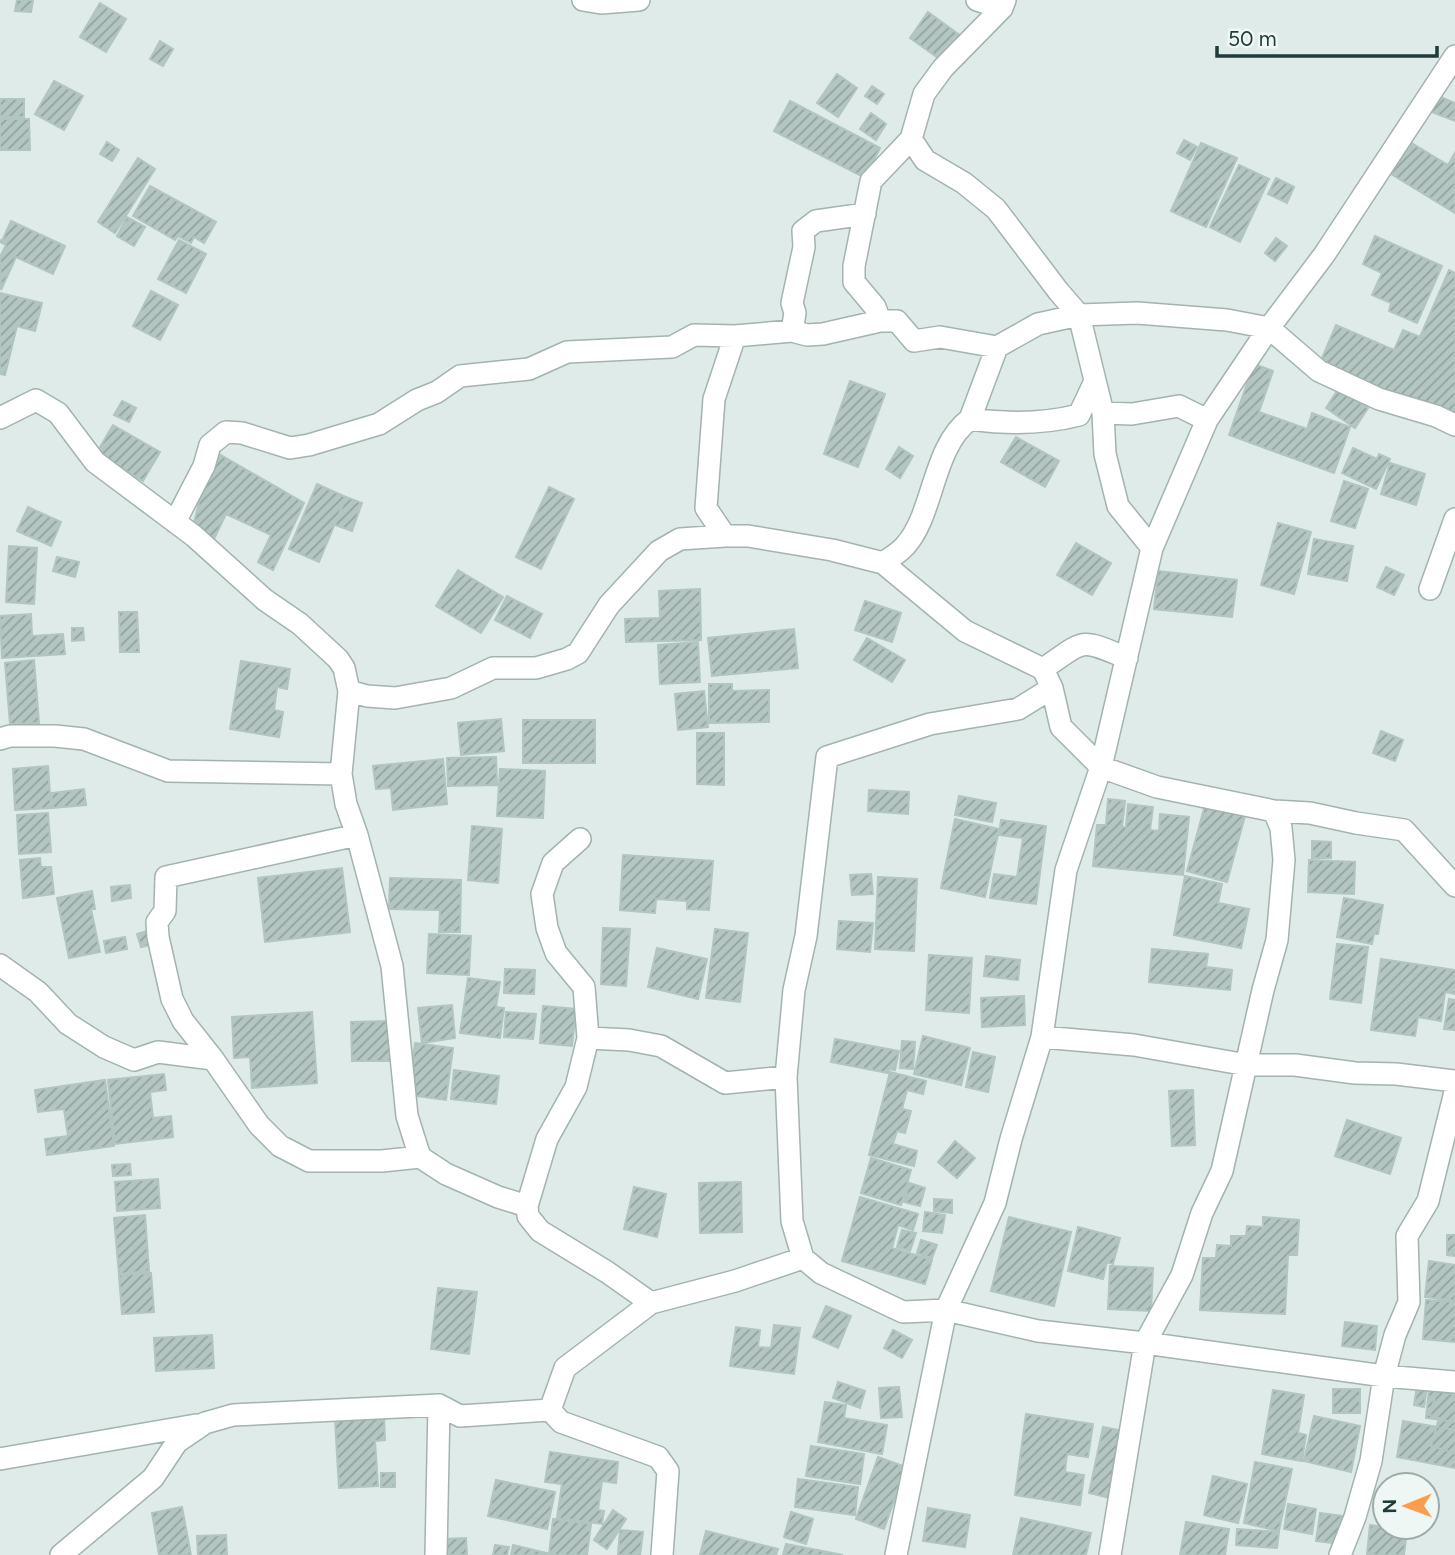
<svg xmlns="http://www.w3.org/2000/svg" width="1455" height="1555" font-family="Figtree,sans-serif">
<defs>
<pattern id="building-hatch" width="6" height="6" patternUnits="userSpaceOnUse" patternTransform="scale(1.75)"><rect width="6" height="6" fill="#b4c6c2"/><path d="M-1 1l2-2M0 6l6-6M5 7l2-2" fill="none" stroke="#92a29f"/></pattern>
</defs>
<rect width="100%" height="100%" fill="#dfebe8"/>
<!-- building -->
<path fill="url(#building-hatch)" stroke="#b1c5c1" stroke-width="2" d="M17,0H33L31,12L15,11Z
M100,3L126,19L106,52L80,37Z
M928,12L961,36L944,62L910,38Z
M160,41L173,49L163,66L150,59Z
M837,74L857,88L838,117L817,103Z
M54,81L83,96L64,130L35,114Z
M872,86L884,94L877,104L865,96Z
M1436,95L1455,103V121L1429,111Z
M0,99H24V117H0Z
M790,101L880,148L865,178L774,131Z
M871,113L886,124L876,140L860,129Z
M0,119H29L30,150H0Z
M1184,140L1197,147L1190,160L1177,153Z
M107,142L119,150L112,161L100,154Z
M1410,142L1448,165L1455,153V213L1391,174Z
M1201,143L1237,158L1206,227L1171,211Z
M138,158L155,169L115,233L98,222Z
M1239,165L1269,179L1240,242L1210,227Z
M1276,178L1294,187L1287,203L1268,194Z
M150,186L216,222L204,243L194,237L191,243L178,236L175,240L133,216Z
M127,217L145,227L134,246L117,236Z
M11,221L65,246L53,274L16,257L1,290L0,257L6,245L0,242V240L2,241Z
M1375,236L1442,266L1417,323L1389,311L1391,303L1372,295L1382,273L1363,264Z
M1276,238L1287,246L1275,261L1265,253Z
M179,240L206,254L186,293L158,279Z
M1449,270L1455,273V422L1320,363L1336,325L1394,350L1403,330L1420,337Z
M151,291L178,305L160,340L133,326Z
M0,293L42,303L35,331L17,326L5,375L0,374Z
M1254,364L1273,371L1259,412L1307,429L1312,413L1350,427L1334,473L1229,435Z
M850,381L885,394L858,467L824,454Z
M1339,388L1368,408L1355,428L1326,408Z
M122,401L136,408L129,422L114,415Z
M113,425L160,452L143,481L96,454Z
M1016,437L1059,461L1045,487L1001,462Z
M899,447L913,456L900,478L886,469Z
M1353,448L1377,459L1379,454L1390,459L1376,489L1342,473Z
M212,450L304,503L273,570L258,562L271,535L226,514L213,541L192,531Z
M1390,463L1425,474L1416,505L1381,494Z
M1344,481L1368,489L1355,528L1331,521Z
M317,484L346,497L319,562L289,549Z
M549,487L574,499L541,569L516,557Z
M346,497L362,503L352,531L335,525Z
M28,507L61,522L51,546L17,531Z
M1278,523L1311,532L1294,594L1261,585Z
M1314,539L1353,546L1347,581L1308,574Z
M1076,543L1111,563L1092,595L1057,575Z
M9,546L37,548L34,604L6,602Z
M57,557L79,562L75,577L53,571Z
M1386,567L1404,575L1394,595L1377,587Z
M458,570L503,597L481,633L436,606Z
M1158,571L1237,580L1232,617L1154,609Z
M700,589L701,640L626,642L625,619L660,618L659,591Z
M507,596L542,614L530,638L495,620Z
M865,601L901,613L892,642L855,630Z
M119,612H137L139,652H120Z
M31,614L32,636L63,634L65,654L2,658L0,616Z
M72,628H83L84,640L72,641Z
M794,629L798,668L712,676L708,638Z
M867,638L905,660L892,682L854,660Z
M698,642L700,682L660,684L658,645Z
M34,660L39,723L10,724L5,663Z
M241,661L290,669L287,689L277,687L274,710L283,712L279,737L230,729Z
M709,684H732V691L769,690V722L709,723Z
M704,691L708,727L678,730L675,694Z
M501,719L504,751L461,755L458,723Z
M523,720H595V763H523Z
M1381,731L1403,740L1395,761L1373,753Z
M697,733H724V785L697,784Z
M496,757L497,785L448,786L447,758Z
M443,759L447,804L393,810L391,788L376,789L373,766Z
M48,766L51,808L15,810L13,769Z
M500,769L545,771L543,818L497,816Z
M84,789L86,805L53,808L51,793Z
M869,790L909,792L908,814L868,811Z
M959,796L996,803L992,822L955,815Z
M1108,799L1125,801L1122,827H1126L1128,804L1153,807L1150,830L1159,831L1160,814L1189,817L1183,875L1093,866L1097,825H1106Z
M1205,805L1245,816L1227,882L1187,871Z
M48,813L51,852L19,854L17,815Z
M955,819L999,829L985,897L941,888Z
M1001,820L1046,826L1036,904L990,898L994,874L1017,877L1023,838L999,835Z
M472,826L502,829L498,883L468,880Z
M1312,841L1331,842V858H1312Z
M623,855L713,861L709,910L687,909V901L656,899L655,913L620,910Z
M40,858L41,867H51L54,894L23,898L20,860Z
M1309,860L1355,862L1354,894L1308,892Z
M342,868L350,932L265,942L258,878Z
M871,874L873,894L852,895L850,875Z
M1185,876L1222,884L1218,903L1249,909L1241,948L1174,935Z
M878,877L917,879L914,951L875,949Z
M390,878L461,880L460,932H439L440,910L389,909Z
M130,885L131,898L112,901L111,887Z
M92,891L95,909H91L100,952L69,958L57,898Z
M1344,898L1383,905L1378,934H1374L1372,944L1337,937Z
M839,921L873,923L870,952L837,949Z
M603,928L630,929L626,986L601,984Z
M715,929L748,933L740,1002L706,998Z
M151,930L155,944L141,947L137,934Z
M429,934L471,936L469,975L427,973Z
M125,937L127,949L106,953L104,941Z
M1337,944L1368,947L1361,1003L1330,999Z
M657,948L707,959L698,999L648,987Z
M1152,949L1208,954L1206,967L1232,970L1230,990L1149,982Z
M929,955L972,958L969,1013L926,1010Z
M986,956L1020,960L1018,980L984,976Z
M1381,959L1455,970V994L1445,992L1441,1021L1418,1017L1415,1036L1371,1030Z
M505,969L535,970L534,994L504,993Z
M468,978L500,982L496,1007L504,1008L500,1038L460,1033Z
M1024,996L1025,1025L982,1027L981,998Z
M1449,999L1455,1000V1030L1444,1029Z
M452,1005L455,1038L422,1043L418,1008Z
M543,1006L576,1009L572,1046L540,1043Z
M312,1012L317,1083L252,1088L250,1057L234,1058L232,1017Z
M506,1012L536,1014L533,1039L504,1037Z
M390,1021L391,1061H352L351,1022Z
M923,1036L970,1048L961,1085L914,1074Z
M835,1039L899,1051L895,1070L889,1069L888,1073L831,1062Z
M902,1041L915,1042L913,1069L900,1068Z
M415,1043L453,1048L446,1100L408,1095Z
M973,1052L995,1057L988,1092L966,1087Z
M454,1070L499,1076L496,1104L451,1099Z
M890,1072L926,1081L923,1094L907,1090L902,1109L911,1111L905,1133L897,1131L893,1144L917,1151L914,1166L869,1155Z
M164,1074L166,1090L150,1092L153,1118L171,1116L173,1137L115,1144L108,1080Z
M105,1080L114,1146L47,1155L45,1139L68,1136L64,1109L38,1112L35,1090Z
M1193,1090L1195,1145L1172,1146L1169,1091Z
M1347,1120L1401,1138L1390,1174L1335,1156Z
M955,1141L975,1158L957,1178L938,1162Z
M871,1158L911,1170L901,1205L861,1193Z
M130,1164L131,1175L113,1176L112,1165Z
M158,1179L160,1208L117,1211L115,1182Z
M741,1182L742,1232L700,1233L699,1183Z
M909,1183L925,1188L920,1206L904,1202Z
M634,1187L666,1194L657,1237L624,1229Z
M860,1197L918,1214L913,1230L898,1225L892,1248L932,1260L925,1284L842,1261Z
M934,1199L952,1200V1213L934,1211Z
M925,1212L945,1215L942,1233L923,1231Z
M145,1215L149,1271L119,1274L114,1218Z
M1009,1217L1071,1232L1054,1306L991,1291Z
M1263,1217L1299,1220L1297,1255H1288L1285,1314L1200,1310L1203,1258H1216L1217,1245L1231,1246V1236H1246L1247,1226L1263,1227Z
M1078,1227L1120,1238L1113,1264L1107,1262L1103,1279L1068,1271Z
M902,1230L916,1233L910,1251L897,1247Z
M1447,1235H1455V1256L1447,1255Z
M921,1240L937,1245L932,1258L917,1253Z
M1429,1261L1455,1265V1301L1425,1297Z
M1110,1266L1153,1268L1151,1311L1108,1309Z
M151,1273L154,1312L122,1314L119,1275Z
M438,1288L477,1292L469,1354L431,1349Z
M1426,1300L1455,1302V1342L1423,1339Z
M826,1306L851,1316L838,1348L813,1337Z
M1345,1322L1377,1326L1375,1350L1342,1346Z
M774,1325L800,1328L794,1374L730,1366L736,1327L760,1330L758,1347L771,1348Z
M893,1330L912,1340L902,1358L884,1348Z
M212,1335L214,1368L156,1371L154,1338Z
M838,1382L865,1391L860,1408L833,1398Z
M1417,1386L1427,1387L1424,1407L1414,1405Z
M899,1387L902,1417L881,1418L879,1388Z
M1333,1389H1360V1413H1333Z
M1429,1389L1455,1392V1422L1426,1418Z
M1273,1390L1304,1395L1298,1433L1306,1435L1302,1461L1262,1454Z
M1437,1390L1455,1395V1453L1431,1446L1439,1418L1430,1415Z
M825,1402L846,1405L844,1418L887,1425L882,1454L818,1442Z
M1026,1414L1093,1424L1088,1457L1067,1454L1065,1472L1084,1475L1080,1505L1015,1495Z
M1314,1416L1360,1426L1351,1472L1304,1461Z
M384,1417L385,1440L375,1441L378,1486L339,1488L335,1420Z
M1403,1421L1455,1430V1468L1397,1457Z
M1103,1427L1124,1431L1110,1498L1089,1493Z
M811,1446L864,1454L860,1484L806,1476Z
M550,1452L618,1462L616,1483L602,1481L598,1510L604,1511L602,1524L557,1518L562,1484L545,1482Z
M878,1457L906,1467L884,1529L856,1519Z
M1255,1462L1292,1469L1279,1531L1244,1523Z
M381,1473H395V1487H381Z
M1213,1476L1247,1484L1238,1523L1204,1515Z
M798,1479L858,1487L855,1515L795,1507Z
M496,1480L555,1492L547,1529L488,1516Z
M1288,1504L1316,1509L1312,1534L1284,1529Z
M182,1507L191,1555H159L152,1513Z
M928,1508L970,1515L965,1547L923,1541Z
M613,1510L626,1519L607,1549L594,1540Z
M791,1512L813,1519L806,1544L784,1537Z
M1320,1513L1343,1516L1339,1544L1316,1541Z
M1021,1518L1091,1533L1086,1555H1013Z
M553,1519L591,1524L587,1555H549Z
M1186,1522L1229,1529L1225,1555H1180Z
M1370,1525L1407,1530L1404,1555H1367Z
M1237,1529L1279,1532L1277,1548L1236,1545Z
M620,1530L643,1532L640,1555H618Z
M706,1531L778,1549L776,1555H700Z
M226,1535L227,1555H198L197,1536Z
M466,1538L467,1555H446L445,1539Z
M786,1544L843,1555H783Z
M495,1545L509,1547L507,1555H493Z
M513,1545L547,1553V1555H511Z"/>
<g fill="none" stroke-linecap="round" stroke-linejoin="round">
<defs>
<path id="street" d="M583,0L601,3L639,0
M977,0L1002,8
M911,139L925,160L964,183L996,209L1059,292L1079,315L1103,413L1105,454L1118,506L1152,548
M880,321L875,307L854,282V266L871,181L911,139L924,94L943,68L1002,8L1005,0
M792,331L795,313L792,303L804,247L803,231L816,221L865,214
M1103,413L1132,414L1179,406L1207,420
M0,418L36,400L58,413L95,462L194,536L265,600L300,624L338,659L344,668L349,691L341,774L346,804L357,835L392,966L407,1116L420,1157L446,1174L498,1197L527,1206
M970,419C1006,424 1044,424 1079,415L1095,381
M175,522L204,466L210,445L226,432L242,433L290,448L309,445L379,424L417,400L437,392L460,376L529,369L567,352L672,347L694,335L735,336L792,331L807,335L823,334L880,321H897L914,341L940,337L997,347L1038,324L1079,315L1137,313L1227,320L1269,328L1319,371L1379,399L1436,416L1455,425
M725,536L706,508L714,399L735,336
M883,563C890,558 899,553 905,546C934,515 932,447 970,419L997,347
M1430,589L1455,519
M1043,669C1087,639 1078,638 1127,658
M1052,688L1018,709L930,724L827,757L806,936L794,990L786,1077L792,1221L803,1258L821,1273L903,1312L946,1310L1038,1331L1145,1343L1384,1376L1455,1382
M349,691L367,696L395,698L451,688L493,668H536L567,659L578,653L609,605L659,551L680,539L725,536H748L832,550L883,563L965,631L1043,669L1052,688L1061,727L1101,767L1157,787L1274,811L1281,828L1284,860L1277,940L1263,990L1222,1171L1202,1213L1182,1275L1145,1343L1110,1555
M0,739L10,736H55L84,739L168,771L341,774
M1274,811L1310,813L1356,823L1404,830L1455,886
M357,835L166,877L165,911L157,922L158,937L172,999L183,1021L213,1059L259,1125L280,1146L309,1161H382L420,1157
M580,839L553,863L542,894L547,928L556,953L584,987L588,1038L576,1087L547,1139L527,1206L528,1216L540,1231L607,1272L651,1303
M0,965L38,992L68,1024L104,1047L134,1060L158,1052L213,1059
M1042,1037L1134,1045L1247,1065H1295L1355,1073L1396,1074L1455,1081
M588,1038L629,1040L661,1046L725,1083L786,1077
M550,1410L565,1368L651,1303L735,1281L803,1258
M550,1410L561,1422L658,1457L668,1471L662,1555
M0,1459L196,1425
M61,1555L153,1478L177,1442L205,1423L233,1415L439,1405
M436,1555L439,1405L460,1416L550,1410
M896,1555L946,1310L995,1203L1011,1139L1042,1037L1066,870L1101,767L1152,548L1207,420L1269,328L1324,255L1455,56
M1340,1555L1355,1517L1371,1461L1384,1376L1395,1335L1409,1302L1407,1236L1428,1201L1455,1092"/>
</defs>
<!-- street casing -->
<use href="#street" stroke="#a2b3b0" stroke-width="24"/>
<!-- street -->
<use href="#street" stroke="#fff" stroke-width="21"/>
</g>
<!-- north arrow -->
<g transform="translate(1406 1506) rotate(269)"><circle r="33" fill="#eff7f5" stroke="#9cacaa" stroke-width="2"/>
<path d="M0-5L12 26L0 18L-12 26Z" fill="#fa9d4e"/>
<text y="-10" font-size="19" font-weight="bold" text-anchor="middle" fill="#1f3c3a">N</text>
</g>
<!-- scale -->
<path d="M1217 46v10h220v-10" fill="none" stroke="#1f3c3a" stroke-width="3.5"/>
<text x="1228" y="46" font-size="21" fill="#1f3c3a" stroke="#eff7f5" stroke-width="5" paint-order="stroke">50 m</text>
</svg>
